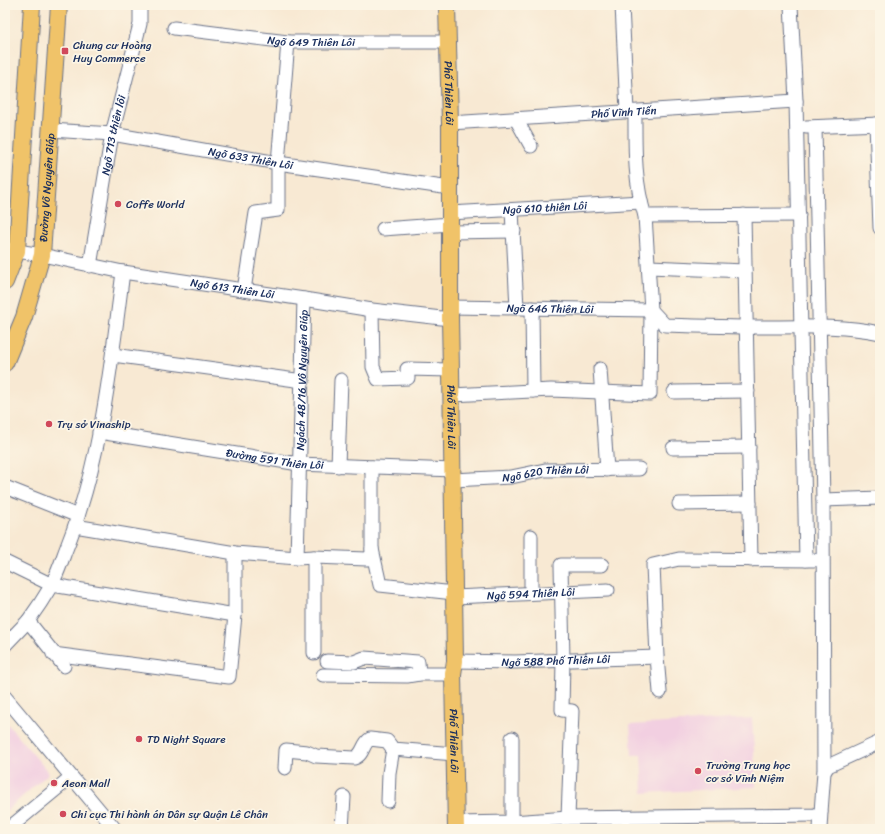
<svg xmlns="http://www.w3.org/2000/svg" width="885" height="834" font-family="Sriracha,sans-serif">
<rect width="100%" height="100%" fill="#fcf5e5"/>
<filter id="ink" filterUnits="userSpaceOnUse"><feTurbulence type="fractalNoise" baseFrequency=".025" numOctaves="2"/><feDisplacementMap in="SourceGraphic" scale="8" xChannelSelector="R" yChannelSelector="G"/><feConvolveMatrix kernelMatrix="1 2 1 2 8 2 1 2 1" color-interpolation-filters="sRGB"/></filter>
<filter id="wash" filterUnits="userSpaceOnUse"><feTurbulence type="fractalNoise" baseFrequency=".012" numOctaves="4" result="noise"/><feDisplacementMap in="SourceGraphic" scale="16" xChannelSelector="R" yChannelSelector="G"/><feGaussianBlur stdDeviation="0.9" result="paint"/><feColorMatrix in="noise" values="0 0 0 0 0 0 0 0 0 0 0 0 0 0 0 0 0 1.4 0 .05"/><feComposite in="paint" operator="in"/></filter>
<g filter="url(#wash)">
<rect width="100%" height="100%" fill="#f8e9d3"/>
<!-- built -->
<path fill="#f2cfe1" d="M752,718L756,787L643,793L641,755H632L630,725Z
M5,721L49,773L5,812Z"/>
</g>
<g filter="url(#ink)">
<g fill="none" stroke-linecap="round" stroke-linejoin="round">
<defs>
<g id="minor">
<path d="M622,5L627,112"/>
<path d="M791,5L796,101L806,560"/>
<path id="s1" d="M174,28L288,42H449"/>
<path d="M516,119L531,146"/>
<path id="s2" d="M450,123L796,101"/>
<path d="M876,124L880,228"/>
<path d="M806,127L880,124"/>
<path id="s3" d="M51,130L112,134L278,163L450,188"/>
<path d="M512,210L517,308"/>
<path id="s4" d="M450,213L641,202"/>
<path d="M744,215L751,560"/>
<path d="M645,216L799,215"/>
<path d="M383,229L450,224"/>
<path d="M450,232L514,231"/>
<path id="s5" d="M5,249L42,255L123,272L304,299L372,310L450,319"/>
<path id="s6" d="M90,266L112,134L140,24V5"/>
<path d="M649,267L745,271"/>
<path d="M244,290L256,213L278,210V163L288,42"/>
<path id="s7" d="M450,307L651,310L665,325C697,326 729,327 760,327C800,327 841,325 880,333"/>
<path d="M532,308L533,391"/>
<path d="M372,310L373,367L378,379L408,378L407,369L451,370"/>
<path d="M113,355L303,381"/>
<path d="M600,369L607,470"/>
<path d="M674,392L748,391"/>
<path d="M452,395L551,390L650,394L651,310L645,216C634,181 635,147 635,112"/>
<path id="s8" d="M99,432L299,464L453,470"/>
<path d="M673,448L749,447"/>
<path d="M338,466L341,380"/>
<path id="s9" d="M453,480L511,477L545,470L639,469"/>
<path d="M5,487L78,516"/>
<path d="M823,500L880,498"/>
<path d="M679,504L750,503"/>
<path d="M75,526L235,553L297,558L314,557L367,559L371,556L372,552V467"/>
<path d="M372,549L380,585L454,593"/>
<path id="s10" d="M297,558L304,299"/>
<path d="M5,562L52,585L235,615"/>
<path d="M531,593V536"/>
<path id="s11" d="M454,597L608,590"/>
<path d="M5,645L28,621"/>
<path d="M314,653V557"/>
<path d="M53,654L229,677L235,615V553"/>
<path d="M327,661L354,662L364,658L418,662L419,674"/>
<path id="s12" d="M455,661L515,662L657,657"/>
<path d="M64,666L28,621C36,610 44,598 51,586C57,575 61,563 65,552C101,463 111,366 123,272"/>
<path d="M323,675L407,676L419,674H453"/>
<path d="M660,692L657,657L653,565L679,559L814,560"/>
<path d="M5,697L115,829"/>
<path d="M512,738V822"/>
<path d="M285,768L286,750L307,752L316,756L354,758C364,755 362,744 370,739L387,741L393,749L455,754"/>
<path d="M824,772L828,766L880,742"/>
<path d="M388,801L389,773L393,749"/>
<path d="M568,818L572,711L562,710L563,660L561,565H602"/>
<path d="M456,823L512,822L568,818L816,815L821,812L824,772L823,500L815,127"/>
<path d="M8,829L71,777"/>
<path d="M342,829L344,797"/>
<path d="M820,829L821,812"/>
</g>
<g id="major">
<path id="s13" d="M447,5L450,123V319L451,370L455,661L453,674L456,829"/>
<path d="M5,282L17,251L32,5"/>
<path id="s14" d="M5,363L24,317L42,255L59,5"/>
</g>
</defs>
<!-- minor casing -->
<use href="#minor" stroke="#687087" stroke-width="15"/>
<!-- major casing -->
<use href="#major" stroke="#687087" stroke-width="18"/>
<!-- minor -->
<use href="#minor" stroke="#fff" stroke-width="13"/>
<!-- major -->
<use href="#major" stroke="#f0c369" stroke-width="16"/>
</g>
</g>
<!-- markers -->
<g fill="#d1495b" stroke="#fcf5e5" stroke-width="1.5">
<rect x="61" y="47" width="8" height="8" rx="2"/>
<circle cx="118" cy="204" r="4"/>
<circle cx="49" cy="424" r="4"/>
<circle cx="139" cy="739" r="4"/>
<circle cx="698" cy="771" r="4"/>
<circle cx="54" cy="783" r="4"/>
<circle cx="63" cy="814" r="4"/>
</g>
<g text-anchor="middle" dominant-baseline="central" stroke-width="3.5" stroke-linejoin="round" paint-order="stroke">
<!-- street labels -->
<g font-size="11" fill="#1b2f5e" stroke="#fcf5e5">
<text stroke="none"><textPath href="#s1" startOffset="138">Ngõ 649 Thiên Lôi</textPath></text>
<text stroke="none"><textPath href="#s13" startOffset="88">Phố Thiên Lôi</textPath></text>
<text stroke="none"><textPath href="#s2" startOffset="174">Phố Vĩnh Tiến</textPath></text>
<text stroke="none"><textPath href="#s6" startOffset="133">Ngõ 713 thiên lôi</textPath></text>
<text stroke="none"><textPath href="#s3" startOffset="202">Ngõ 633 Thiên Lôi</textPath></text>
<text stroke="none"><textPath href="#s14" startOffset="182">Đường Võ Nguyên Giáp</textPath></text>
<text stroke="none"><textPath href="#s4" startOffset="95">Ngõ 610 thiên Lôi</textPath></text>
<text stroke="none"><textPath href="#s5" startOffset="231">Ngõ 613 Thiên Lôi</textPath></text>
<text stroke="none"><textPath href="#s7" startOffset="100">Ngõ 646 Thiên Lôi</textPath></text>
<text stroke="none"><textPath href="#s10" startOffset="178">Ngách 48/16 Vô Nguyên Giáp</textPath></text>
<text stroke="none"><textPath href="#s13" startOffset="412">Phố Thiên Lôi</textPath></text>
<text stroke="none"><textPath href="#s8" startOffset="178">Đường 591 Thiên Lôi</textPath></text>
<text stroke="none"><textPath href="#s9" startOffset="93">Ngõ 620 Thiên Lôi</textPath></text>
<text stroke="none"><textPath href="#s11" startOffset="77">Ngõ 594 Thiên Lôi</textPath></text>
<text stroke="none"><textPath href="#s12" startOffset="101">Ngõ 588 Phố Thiên Lôi</textPath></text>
<text stroke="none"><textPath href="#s13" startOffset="736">Phố Thiên Lôi</textPath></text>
</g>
<!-- poi labels -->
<g font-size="11" fill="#1b2f5e" stroke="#fcf5e5" text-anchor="start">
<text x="73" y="45">Chung cư Hoàng<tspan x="73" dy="13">Huy Commerce</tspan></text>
<text x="126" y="204">Coffe World</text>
<text x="57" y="424">Trụ sở Vinaship</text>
<text x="147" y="739">TD Night Square</text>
<text x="706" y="765">Trường Trung học<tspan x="706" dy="13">cơ sở Vĩnh Niệm</tspan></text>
<text x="62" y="783">Aeon Mall</text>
<text x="71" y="814">Chi cục Thi hành án Dân sự Quận Lê Chân</text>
</g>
</g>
<!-- margin -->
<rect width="885" height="834" fill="none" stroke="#fcf5e5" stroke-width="20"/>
</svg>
